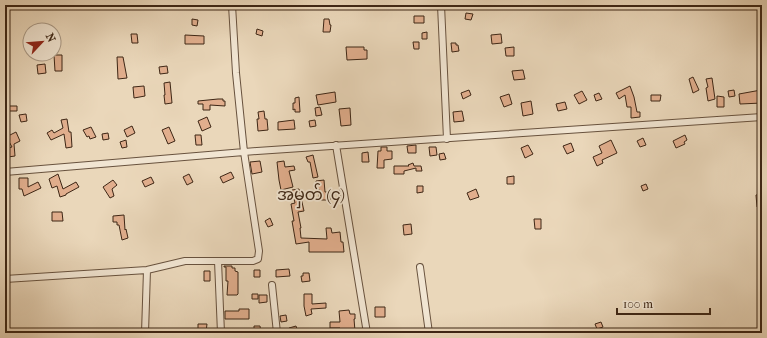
<svg xmlns="http://www.w3.org/2000/svg" width="767" height="338" font-family="'IM FELL French Canon','Noto Sans Myanmar',serif">
<rect width="100%" height="100%" fill="#ead7ba"/>
<filter id="stains"><feTurbulence type="fractalNoise" baseFrequency=".005" numOctaves="4"/><feColorMatrix values="0 0 0 0 .2 0 0 0 0 .09 0 0 0 0 .02 0 0 0 .5 -.17"/></filter>
<radialGradient id="worn" r=".72"><stop offset=".6" stop-color="#630" stop-opacity="0"/><stop offset="1" stop-color="#630" stop-opacity=".3"/></radialGradient>
<!-- building -->
<path fill="#e1ae8d" stroke="#3d2615" d="M466,13L473,14L471,20L465,19Z
M414,16H424V23H414Z
M192,19L198,20L197,26L192,25Z
M324,19H329L330,25H331L330,32H323Z
M257,29L263,31L262,36L256,34Z
M427,32V39H422V33Z
M131,34H137L138,43H132Z
M501,34L502,43L492,44L491,35Z
M185,35L204,36V44H185Z
M413,42H419V49H414Z
M451,43H456V45H458L459,51L452,52Z
M346,47H364V50H367V59L347,60Z
M514,47V56H506L505,48Z
M54,55H62V71H55Z
M117,57H123L127,78L118,79Z
M45,64L46,73L38,74L37,65Z
M167,66L168,73L160,74L159,67Z
M523,70L525,79L514,80L512,71Z
M693,77L699,90L693,93L689,79Z
M712,78L715,99L708,101L706,88L708,87L706,79Z
M170,82L172,103L165,104L164,95H165L164,83Z
M144,86L145,96L134,98L133,87Z
M630,86L634,97L637,112H640V117L631,118V107H627L625,95L619,99L616,93Z
M469,90L471,95L463,99L461,93Z
M734,90L735,96L729,97L728,91Z
M761,90L762,103L740,104L739,94Z
M582,91L587,100L579,104L574,95Z
M335,92L336,102L318,105L316,95Z
M599,93L602,99L596,101L594,95Z
M509,94L512,104L504,107L500,97Z
M651,95H661L660,101H651Z
M717,96L724,97V107H717Z
M299,97L300,112H295V109L293,110V103H295V98Z
M218,99H223V101H225V106L210,105V110H203V104H198V101Z
M531,101L533,114L523,116L521,103Z
M565,102L567,109L558,111L556,104Z
M9,106H17V111H9Z
M320,107L322,115L316,116L315,108Z
M350,108L351,125L341,126L339,109Z
M264,111L265,119H267L268,130L258,131L257,119H259L258,112Z
M462,111L464,121L454,122L453,112Z
M26,114L27,121L21,122L19,115Z
M207,117L211,127L202,131L198,121Z
M67,119L69,132H71L72,147L66,148L64,134L51,140L47,133L52,130L54,133L63,128L61,120Z
M294,120L295,129L278,130V122Z
M315,120L316,126L310,127L309,121Z
M132,126L135,133L127,137L124,130Z
M91,127L96,137L90,139L89,136L87,137L83,130Z
M169,127L175,141L168,144L162,130Z
M16,132L20,141L14,144L15,156L8,157V148L12,147L7,138L9,137L8,136Z
M108,133L109,139L103,140L102,134Z
M195,135H201L202,145H196Z
M685,135L687,140L684,142L685,144L676,148L673,141Z
M643,138L646,145L640,147L637,141Z
M126,140L127,147L122,148L120,142Z
M611,140L617,153L602,160L603,163L597,166L593,157L602,153L599,146Z
M571,143L574,151L567,154L563,146Z
M416,145V153H408L407,146Z
M528,145L533,154L525,158L521,148Z
M381,147H387V151H392V159L384,160V168H377L378,151H381Z
M429,147H436L437,155L430,156Z
M368,152L369,162H362V153Z
M444,153L446,159L440,160L439,154Z
M313,155L318,177L313,178L310,162H308L306,157Z
M260,161L262,172L252,174L250,162Z
M284,161L285,167L294,166L295,170L289,171L293,187L281,190L279,180L277,162Z
M413,163L414,166H421L422,171H416V168L404,171V174H394V166H409L408,165Z
M231,172L234,178L223,183L220,177Z
M58,174L63,189L76,182L79,187L66,194V195L60,197L57,186L52,188L49,179Z
M189,174L193,182L187,185L183,177Z
M514,176V184H507V177Z
M151,177L154,183L145,187L142,181Z
M19,178H28V187L38,182L41,188L24,196L22,189H19Z
M113,180L117,185L112,189L114,196L110,198L103,187Z
M324,180L325,192H330V200H319V189H316V181Z
M646,184L648,189L643,191L641,186Z
M417,186H423V192L417,193Z
M299,189L304,211L298,212L301,228H300L301,238L327,239L326,228H331L332,233L340,232L341,242H343L344,252H309V242L296,244L292,221H294L291,204L295,203L292,190Z
M476,189L479,197L470,200L467,193Z
M762,194V206L757,207L756,195Z
M52,212H62L63,221H52Z
M124,215L125,230L126,229L128,238L122,240L119,225H117V222H113V216Z
M270,218L273,225L268,227L265,221Z
M534,219H541V229H535Z
M411,224L412,234L404,235L403,225Z
M224,266H232V268H235V271L238,272V294L237,295H227L228,281H226V267H224Z
M289,269L290,276L276,277V270Z
M254,270H260V277H254Z
M204,271H210V281H204Z
M303,273H309L310,281L302,282L301,276H303Z
M252,294H258V299H252Z
M304,294H312V304L326,303V308L311,309L312,314L306,316L304,306Z
M259,295H267V302L259,303Z
M375,307H385V317H375Z
M239,309H249V319H225V311H239Z
M349,310L350,314H355V319H354L355,331L341,332L340,328H330V322H340L339,311Z
M286,315L287,321L281,322L280,316Z
M601,322L603,327L597,329L595,324Z
M198,324H207L206,332L198,331Z
M254,326H260L261,333H254Z
M296,326L298,332L290,333L289,328Z"/>
<g fill="none" stroke-linecap="round" stroke-linejoin="round">
<defs>
<path id="minor" d="M441,5L447,139
M336,145L367,333
M5,172L257,151L762,117
M218,261L221,333
M420,267L429,333
M5,279L147,270L185,261H253L258,259L259,251L244,152L236,73L232,5
M272,285L277,333
M145,333L147,270"/>
</defs>
<!-- minor casing -->
<use href="#minor" stroke="#68523e" stroke-width="8"/>
<!-- minor -->
<use href="#minor" stroke="#f1e5d2" stroke-width="6"/>
</g>
<g text-anchor="middle" dominant-baseline="central" stroke-width="3.5" stroke-linejoin="round" paint-order="stroke">
<!-- quarter labels -->
<g font-size="16" fill="#3d2615" stroke="#f1e5d2">
<text x="311" y="194">အမှတ် (၄)</text>
</g>
</g>
<!-- margin -->
<rect width="767" height="338" fill="none" stroke="#ead7ba" stroke-width="20"/>
<rect x="6" y="6" width="755" height="326" fill="none" stroke="#3d2615" stroke-width="2"/>
<rect x="10" y="10" width="747" height="318" fill="none" stroke="#3d2615"/>
<!-- north arrow -->
<g transform="translate(42 42) rotate(64)"><circle r="19" fill="#f1e5d2" stroke="#a99986"/>
<path d="M0-3L7 15L0 10L-7 15Z" fill="#8f2418"/>
<text y="-6" font-size="11" font-weight="bold" text-anchor="middle" fill="#3d2615">N</text>
</g>
<!-- scale -->
<path d="M617 308v6h93v-6" fill="none" stroke="#3d2615" stroke-width="2"/>
<text x="623" y="308" font-size="12" fill="#3d2615" stroke="#f1e5d2" stroke-width="3" paint-order="stroke">100 m</text>
<rect width="100%" height="100%" filter="url(#stains)"/>
<rect width="100%" height="100%" fill="url(#worn)"/>
</svg>
